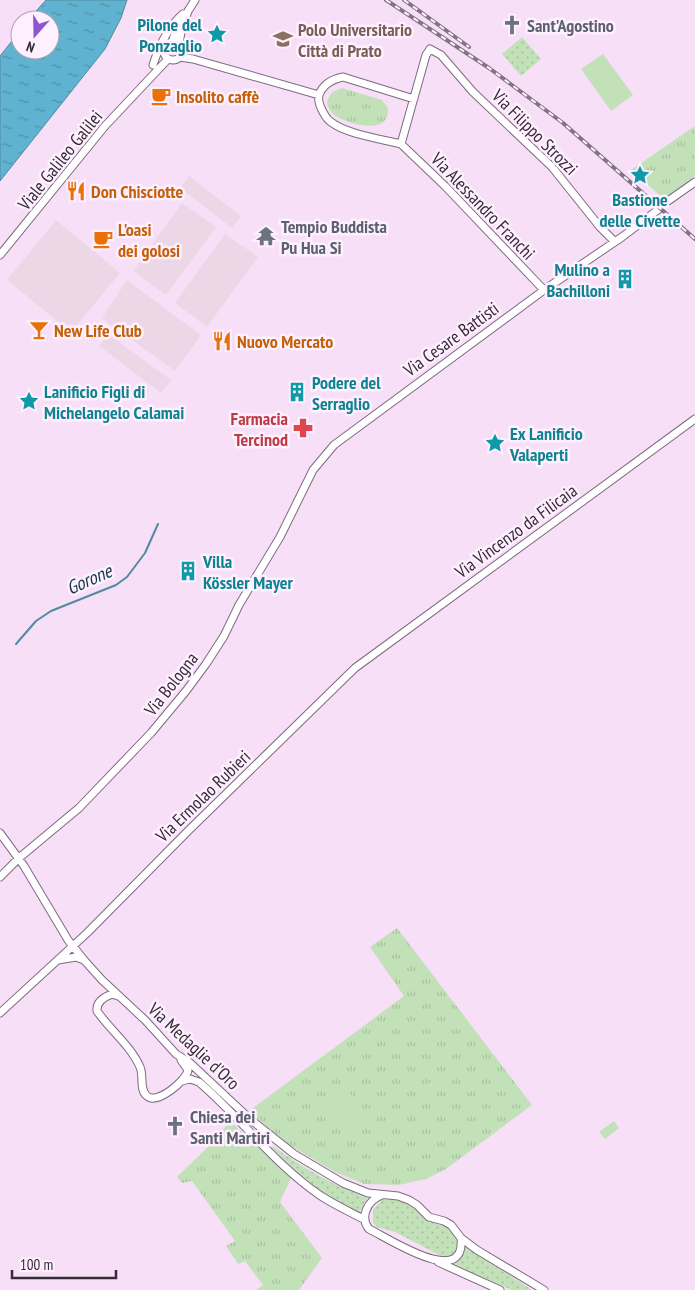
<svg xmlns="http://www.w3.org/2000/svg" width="695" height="1290" font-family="'PT Sans Narrow',sans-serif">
<defs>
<pattern id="grass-dots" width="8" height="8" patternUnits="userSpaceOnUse" patternTransform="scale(1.25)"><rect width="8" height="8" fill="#c3e1b9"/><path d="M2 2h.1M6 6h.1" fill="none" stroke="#a8c1a0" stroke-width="1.8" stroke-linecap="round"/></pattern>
<pattern id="park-tufts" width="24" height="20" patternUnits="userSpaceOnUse" patternTransform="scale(1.25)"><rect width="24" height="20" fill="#c3e1b9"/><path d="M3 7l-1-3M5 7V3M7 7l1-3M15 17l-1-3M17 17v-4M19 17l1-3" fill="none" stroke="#a8c1a0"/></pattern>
<pattern id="water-ripples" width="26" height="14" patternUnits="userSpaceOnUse" patternTransform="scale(1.25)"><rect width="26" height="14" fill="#5fb3d0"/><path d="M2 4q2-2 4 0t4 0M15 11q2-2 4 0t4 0" fill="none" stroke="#4f92aa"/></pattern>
</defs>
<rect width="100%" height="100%" fill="#f7dff8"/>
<!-- commercial -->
<path fill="#ecd7e7" d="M189,176L241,216L232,228L180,188Z
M182,203L216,227L166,295L133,271Z
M56,220L120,273L71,332L7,280Z
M225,234L258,257L207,327L175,303Z
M127,280L201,335L175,371L102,318Z
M108,334L171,380L161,393L99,346Z"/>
<!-- grass -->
<path fill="url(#grass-dots)" d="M522,37L541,59L521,76L502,54Z
M273,1146C302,1168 334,1185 367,1198L359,1213L329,1198L287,1163L272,1147Z
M390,1199C399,1200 409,1202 417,1208C421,1211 423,1216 428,1219C432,1222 438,1222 443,1224C458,1230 461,1242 453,1255L443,1257L395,1232L376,1227L373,1222V1210L382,1200Z
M465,1246L532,1290H512L453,1265L461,1258Z"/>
<!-- park -->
<path fill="url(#park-tufts)" d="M342,88L382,100L388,108C390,137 347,124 334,115C330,111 327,106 327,101L332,92Z
M695,126V176L664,199L631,170Z
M397,928L532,1105L446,1169L426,1179L399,1185L364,1184L335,1172L288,1144L249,1111L404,996L370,947Z
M230,1121L291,1178L280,1202L322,1258L299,1290H256L263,1285L245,1261L238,1264L226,1246L235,1241L192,1181L182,1183L177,1177L214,1141Z"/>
<!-- pitch -->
<path fill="#c3e1b9" d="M603,54L633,95L611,111L581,69Z
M448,1069L453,1075L428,1094L424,1087Z
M349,1092L358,1103L334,1122L325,1111Z
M359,1105L368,1117L344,1135L335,1124Z
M614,1121L619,1128L605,1139L599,1132Z"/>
<!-- water -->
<path fill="url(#water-ripples)" stroke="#528aa2" d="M46,0H127L121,18L105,49L0,181V56L20,31V50H50V20H28Z"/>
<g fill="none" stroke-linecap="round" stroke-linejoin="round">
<!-- stream -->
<path stroke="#528aa2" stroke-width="2" d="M16,644L36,621L51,611L116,585L127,577L145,553L158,524"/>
<defs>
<path id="minor" d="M164 51a9 9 0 1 1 18 0a9 9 0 1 1-18 0Z
M172,42L181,18
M179,44L181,32L188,11L195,0
M180,57L193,59L319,95
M153,65C159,46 168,27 183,14
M401,144L426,55L430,49L441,55L473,92L552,167L600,227L614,241
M401,144C381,139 346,134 331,122C326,119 324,114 322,110C320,106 318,99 319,95C323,84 333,79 343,77L414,99
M401,144L445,186L544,290
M668,201L695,182
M0,255L105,126L168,59
M0,833L24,866L68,940L84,960L102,980L145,1020L176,1054L189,1062L250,1119L294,1154L343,1183L368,1193L398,1196L409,1200L417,1205L429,1217L444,1221L451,1225L461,1238C466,1290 388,1238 369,1229C359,1217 368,1200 382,1195
M0,877L19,858L79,808L151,733L186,691L206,664L224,636L239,605L280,537L313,470L334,445L544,290L622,237L659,209
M58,960L76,957L84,960
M118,996L112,994C104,997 96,1002 97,1011C110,1030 131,1046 140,1067C144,1076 139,1090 147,1096C157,1105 186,1081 188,1070L181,1060
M0,1013L87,933L190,829L355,668L695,419
M182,1081L190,1079L199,1082C241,1118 275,1165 321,1196C335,1205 350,1212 365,1220
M461,1238L477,1250L544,1290
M438,1262L500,1290"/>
</defs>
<!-- minor casing -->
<use href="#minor" stroke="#7f6a80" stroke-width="9"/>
<!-- minor -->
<use href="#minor" stroke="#fff" stroke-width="7"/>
<defs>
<path id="rail" d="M386,0L489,68L563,123L695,239
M404,0L469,47"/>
</defs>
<!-- rail casing -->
<use href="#rail" stroke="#837484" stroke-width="4"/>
<!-- rail -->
<use href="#rail" stroke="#fff0ff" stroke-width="2" stroke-dasharray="5.5" stroke-linecap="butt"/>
</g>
<!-- icons -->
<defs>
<symbol id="church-bare" viewBox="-9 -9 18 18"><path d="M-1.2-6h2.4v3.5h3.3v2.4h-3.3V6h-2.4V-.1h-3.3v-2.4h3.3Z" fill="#6b7280" stroke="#fff0ff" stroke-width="2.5" paint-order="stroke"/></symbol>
<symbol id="sight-bare" viewBox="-9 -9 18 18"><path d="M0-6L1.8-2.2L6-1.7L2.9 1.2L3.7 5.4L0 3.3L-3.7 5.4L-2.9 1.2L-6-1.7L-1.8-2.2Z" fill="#0f9aa8" stroke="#fff0ff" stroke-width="2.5" paint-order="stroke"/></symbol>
<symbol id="university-bare" viewBox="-9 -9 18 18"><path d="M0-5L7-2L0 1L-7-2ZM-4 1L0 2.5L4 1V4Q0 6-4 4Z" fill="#8d6e63" stroke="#fff0ff" stroke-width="2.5" paint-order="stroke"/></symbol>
<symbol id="cafe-bare" viewBox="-9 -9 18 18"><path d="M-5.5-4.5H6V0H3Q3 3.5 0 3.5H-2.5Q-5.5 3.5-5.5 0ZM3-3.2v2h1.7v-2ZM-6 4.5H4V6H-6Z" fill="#e8710a" stroke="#fff0ff" stroke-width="2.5" paint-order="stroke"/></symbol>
<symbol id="restaurant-bare" viewBox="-9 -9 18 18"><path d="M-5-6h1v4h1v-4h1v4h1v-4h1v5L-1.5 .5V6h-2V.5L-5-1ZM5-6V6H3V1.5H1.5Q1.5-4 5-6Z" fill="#e8710a" stroke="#fff0ff" stroke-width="2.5" paint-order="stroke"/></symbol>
<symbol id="temple-bare" viewBox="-9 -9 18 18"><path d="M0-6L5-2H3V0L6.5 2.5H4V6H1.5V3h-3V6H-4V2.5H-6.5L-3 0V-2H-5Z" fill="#6b7280" stroke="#fff0ff" stroke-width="2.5" paint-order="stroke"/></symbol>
<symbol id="building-bare" viewBox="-9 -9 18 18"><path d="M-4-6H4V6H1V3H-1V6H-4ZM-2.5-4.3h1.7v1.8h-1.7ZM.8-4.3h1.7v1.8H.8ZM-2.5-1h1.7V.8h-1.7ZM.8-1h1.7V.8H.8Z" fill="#0f9aa8" stroke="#fff0ff" stroke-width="2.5" paint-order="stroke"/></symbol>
<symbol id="bar-bare" viewBox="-9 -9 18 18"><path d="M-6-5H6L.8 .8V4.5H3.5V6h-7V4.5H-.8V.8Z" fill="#e8710a" stroke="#fff0ff" stroke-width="2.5" paint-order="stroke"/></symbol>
<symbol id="pharmacy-bare" viewBox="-9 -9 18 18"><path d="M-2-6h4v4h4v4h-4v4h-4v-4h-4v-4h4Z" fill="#e0444e" stroke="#fff0ff" stroke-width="2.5" paint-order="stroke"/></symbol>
</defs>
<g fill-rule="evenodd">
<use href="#church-bare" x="498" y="11" width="28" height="28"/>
<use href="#sight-bare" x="203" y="20" width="28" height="28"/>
<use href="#university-bare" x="269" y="25" width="28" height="28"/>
<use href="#cafe-bare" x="147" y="82" width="28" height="28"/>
<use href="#sight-bare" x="626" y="161" width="28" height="28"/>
<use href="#restaurant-bare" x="62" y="177" width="28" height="28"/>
<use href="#temple-bare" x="252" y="222" width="28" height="28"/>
<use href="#cafe-bare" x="89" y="225" width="28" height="28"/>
<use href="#building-bare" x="611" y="265" width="28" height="28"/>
<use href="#bar-bare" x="25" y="316" width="28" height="28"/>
<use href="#restaurant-bare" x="208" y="327" width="28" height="28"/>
<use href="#building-bare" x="283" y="378" width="28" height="28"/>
<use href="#sight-bare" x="15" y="387" width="28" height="28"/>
<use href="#pharmacy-bare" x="289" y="414" width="28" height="28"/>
<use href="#sight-bare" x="481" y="429" width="28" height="28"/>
<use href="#building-bare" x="174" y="557" width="28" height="28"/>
<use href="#church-bare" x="161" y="1112" width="28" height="28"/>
</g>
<g text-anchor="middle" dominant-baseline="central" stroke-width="5" stroke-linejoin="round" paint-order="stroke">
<!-- culture labels -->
<g font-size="18" font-weight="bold" fill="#0d838f" stroke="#fff0ff" text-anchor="start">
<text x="202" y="24" text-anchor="end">Pilone del<tspan x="202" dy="21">Ponzaglio</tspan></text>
<text x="640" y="199" text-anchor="middle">Bastione<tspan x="640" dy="21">delle Civette</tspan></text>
<text x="610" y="269" text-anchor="end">Mulino a<tspan x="610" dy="21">Bachilloni</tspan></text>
<text x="312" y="382">Podere del<tspan x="312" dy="21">Serraglio</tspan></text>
<text x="44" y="391">Lanificio Figli di<tspan x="44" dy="21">Michelangelo Calamai</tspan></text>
<text x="510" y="433">Ex Lanificio<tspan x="510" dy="21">Valaperti</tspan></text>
<text x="203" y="561">Villa<tspan x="203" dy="21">Kössler Mayer</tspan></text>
</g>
<!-- worship labels -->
<g font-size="18" font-weight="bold" fill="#5b616d" stroke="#fff0ff" text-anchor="start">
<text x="527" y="25">Sant'Agostino</text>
<text x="281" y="226">Tempio Buddista<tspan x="281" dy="21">Pu Hua Si</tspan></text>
<text x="190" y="1116">Chiesa dei<tspan x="190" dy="21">Santi Martiri</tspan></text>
</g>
<!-- education labels -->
<g font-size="18" font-weight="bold" fill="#785e54" stroke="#fff0ff" text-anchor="start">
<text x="298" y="29">Polo Universitario<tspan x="298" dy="21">Città di Prato</tspan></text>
</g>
<!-- food labels -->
<g font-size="18" font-weight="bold" fill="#c56008" stroke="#fff0ff" text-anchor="start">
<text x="176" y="96">Insolito caffè</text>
<text x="91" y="191">Don Chisciotte</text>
<text x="118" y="229">L'oasi<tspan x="118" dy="21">dei golosi</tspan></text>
<text x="54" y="330">New Life Club</text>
<text x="237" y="341">Nuovo Mercato</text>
</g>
<!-- street labels -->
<g font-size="18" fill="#352c36" stroke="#fff0ff">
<text transform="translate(535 132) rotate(45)">Via Filippo Strozzi</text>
<text transform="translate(60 160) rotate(-51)">Viale Galileo Galilei</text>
<text transform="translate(483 206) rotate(46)">Via Alessandro Franchi</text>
<text transform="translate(451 339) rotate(-36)">Via Cesare Battisti</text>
<text transform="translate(516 531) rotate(-36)">Via Vincenzo da Filicaia</text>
<text transform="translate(171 684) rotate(-52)">Via Bologna</text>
<text transform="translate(203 796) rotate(-44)">Via Ermolao Rubieri</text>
<text transform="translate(194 1046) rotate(43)">Via Medaglie d'Oro</text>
</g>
<!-- health labels -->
<g font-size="18" font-weight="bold" fill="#be3a42" stroke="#fff0ff" text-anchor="end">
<text x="288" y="418">Farmacia<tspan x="288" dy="21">Tercinod</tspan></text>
</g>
<!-- water labels -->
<g font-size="19" font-style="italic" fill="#123946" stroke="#fff0ff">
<text transform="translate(89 579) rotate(-24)">Gorone</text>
</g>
</g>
<!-- north arrow -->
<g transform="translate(35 35) rotate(200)"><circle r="24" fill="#fff0ff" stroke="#aea2af"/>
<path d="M0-4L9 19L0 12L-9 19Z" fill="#8c56ce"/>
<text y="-8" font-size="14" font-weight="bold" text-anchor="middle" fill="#352c36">N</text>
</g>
<!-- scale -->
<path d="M12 1270v8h104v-8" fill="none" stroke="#352c36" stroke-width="2.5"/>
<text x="20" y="1270" font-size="15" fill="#352c36" stroke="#fff0ff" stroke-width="4" paint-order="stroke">100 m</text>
</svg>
